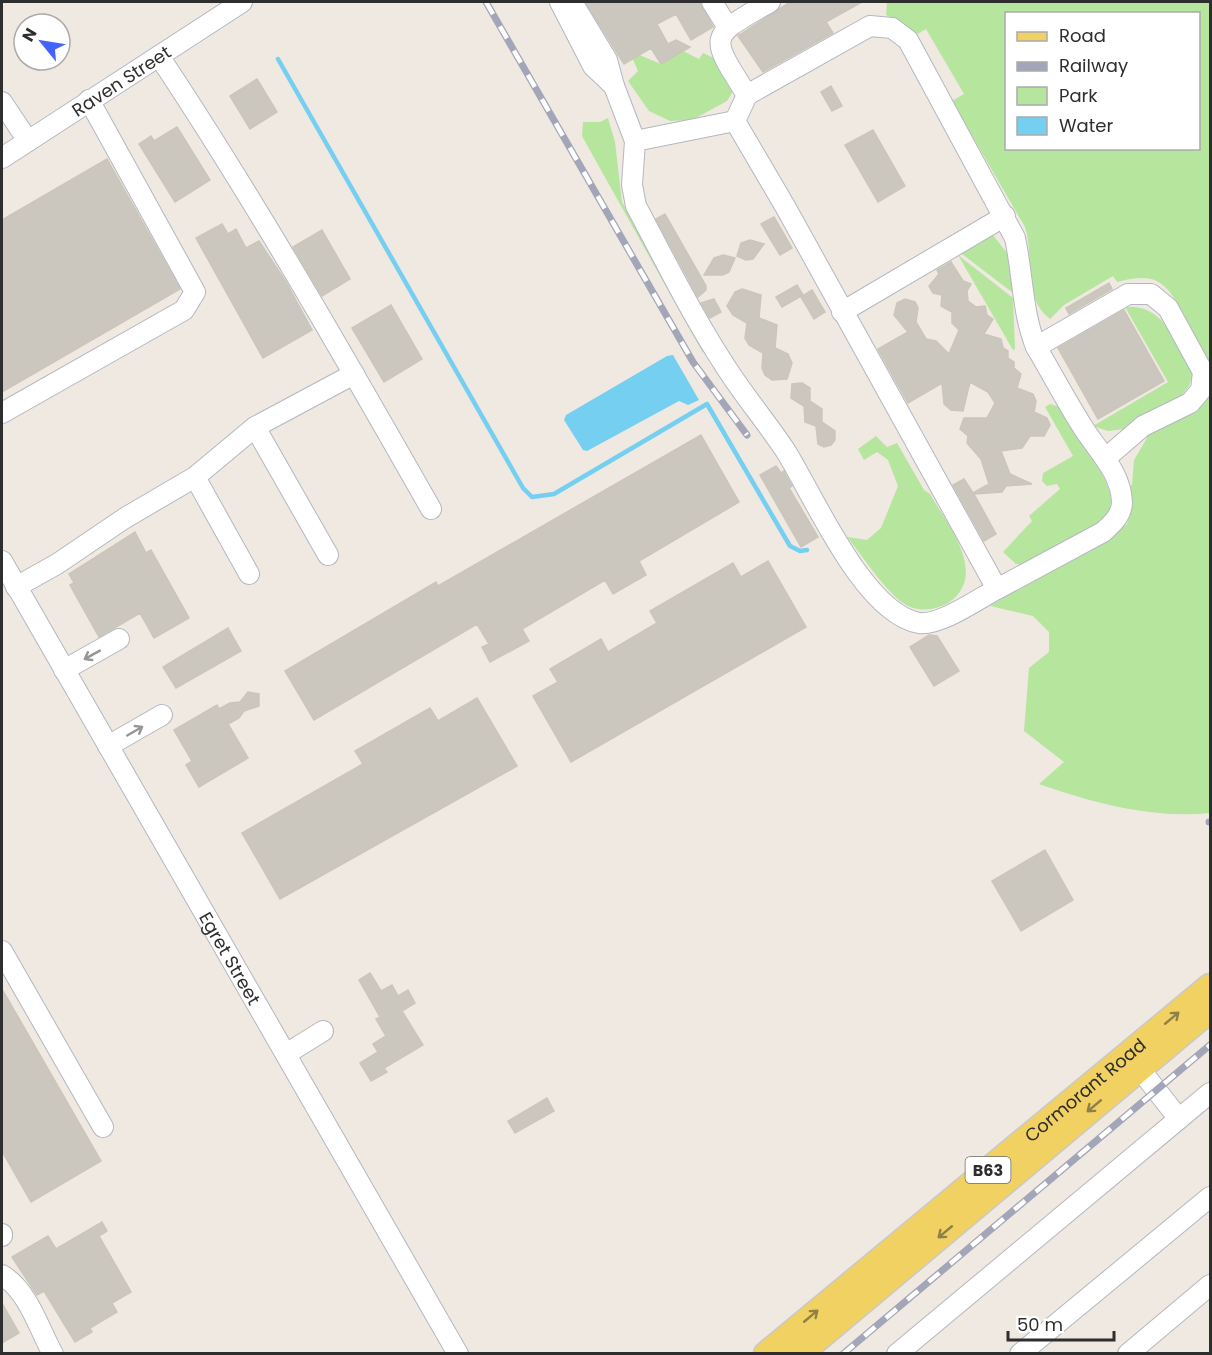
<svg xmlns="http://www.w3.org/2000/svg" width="1212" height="1355" font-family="Poppins,sans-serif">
<rect width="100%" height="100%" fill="#efe9e1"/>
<!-- green -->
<path fill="#b6e59e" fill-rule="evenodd" d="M887,2H1210V371L1183,321L1185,316C1166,282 1157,271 1117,282L1113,276L1064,305L1050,319C1021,296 1035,258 1025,227L952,101L964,94L926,29L914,36L905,24L886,15ZM1006,14H1198V148H1006Z
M683,51L699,59L703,53L716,59L732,87V93L727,101L692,120L670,121L649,111L628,81L638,71L632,57L637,54L661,64Z
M608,118L615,142L622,202L704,345L703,353L582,136L583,122H600Z
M992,234L1011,258L1013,293L962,254Z
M958,255L1013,298L1015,349L1013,350Z
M1125,307C1164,303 1177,344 1193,372L1189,386L1179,399L1125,429L1108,431L1093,426L1168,382Z
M1210,391V813C1153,819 1093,803 1039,784L1064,762L1024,731L1029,668L1049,652V632L1033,616L990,606L1127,524L1133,505L1128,486L1132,485L1134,460L1147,438L1144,433Z
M1050,404L1063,408C1074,427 1112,483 1111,501C1111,512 1105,519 1097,525L1026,564H1016L1003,552L1032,521L1029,516L1060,489L1057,484L1047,486L1042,481L1043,473L1073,456L1045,407Z
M876,436L887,447L897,443L924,490L930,494C947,524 990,575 948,603C936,610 921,612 908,606C887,595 863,556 847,537L867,540L881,528L898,486L888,460L877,452L864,460L858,449Z"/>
<!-- water -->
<path fill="#75cff0" d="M673,355L699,400L688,405L679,401L587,451L583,450L564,420L566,415L667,356Z"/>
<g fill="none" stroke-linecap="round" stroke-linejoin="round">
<!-- stream -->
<path stroke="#75cff0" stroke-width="4.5" d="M278,59L523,488L532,497L554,494L707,404L790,546L800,551L807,550"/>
</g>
<!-- building -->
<path fill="#cbc7bf" stroke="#cbc5ba" stroke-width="1.5" d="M588,2H700L713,27L691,40L676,14L657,24L668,44L676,40L690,47L661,64L651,48L624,64L586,3Z
M790,2H862L826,22L833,33L763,72L738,36Z
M257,79L277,112L250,129L230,96Z
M831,86L842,106L832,111L821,92Z
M177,127L210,180L175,202L139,144L151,136L154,141Z
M873,130L905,186L878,202L845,145Z
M107,159L180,289L2,392V220Z
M665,214L706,286V290L698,297L656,219Z
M774,217L792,248L780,255L761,224Z
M222,224L228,234L236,229L246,248L259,241L286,282L312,330L263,358L196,238Z
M322,230L350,279L322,296L293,247Z
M750,240L764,244L753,259L746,260L737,256L741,243Z
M723,255L735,258L729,272L723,275H704L714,258Z
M951,262L963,281L971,284L967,291L968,301L976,307L985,306L987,315L993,319L984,334L1001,339L1003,348L1008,351V358L1014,362V368L1021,374L1017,388L1033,394L1036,401L1034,412L1047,418L1050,425L1044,436H1030L1022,448L1001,451L1010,474L1032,484L1006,486L1002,492L974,494L996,534L984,541L953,485L964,479L973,493L989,484L981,459L967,443L968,436L960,429L964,418H987L995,403L988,392L970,382L963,411L951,410L944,404L942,383L908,403L878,349L908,332L894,315L897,303L905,299L915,302L918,308L916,322L926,339L936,341L949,354L959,330L952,323V312L941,306L942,295L933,293L929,286L939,274L937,270Z
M1109,283L1112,289L1069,314L1066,308Z
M797,285L803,295L782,307L776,297Z
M742,289L761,295L759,318L777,325L775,348L788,354L792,363L787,379L772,380L765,375L762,368L763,353L749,345L745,338L747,323L733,315L727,306L735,292Z
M812,290L825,312L814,319L801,297Z
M714,299L721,312L710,318L701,303Z
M391,305L422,359L384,382L352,328Z
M1124,310L1164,381L1098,419L1058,348Z
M802,383L810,388V401L822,409V422L835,431V440L831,445L824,447L818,444L816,426L805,422L804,406L791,398L792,384Z
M701,435L739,502L639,561L646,575L613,594L605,580L522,629L529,641L490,662L482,647L489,644L477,624L314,720L285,671L436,582L438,586Z
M776,466L781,473L784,471L786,476L792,486L789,488L818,537L801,547L760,475Z
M135,532L146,553L151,550L189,618L154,638L140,613L99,637L70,585L74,583L69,574Z
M768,561L806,627L571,762L533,696L558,682L550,669L601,639L608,652L657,623L650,611L733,563L741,577Z
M228,628L241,651L176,688L163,667Z
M929,635L937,636L959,671L934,686L910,647Z
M248,692L259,694V706L244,711L239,718L228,724L248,758L199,787L186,765L192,761L174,730L217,705L219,709L230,703L240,702Z
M477,698L517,766L280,899L242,833L363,764L355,751L430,708L438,721Z
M1045,850L1073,900L1021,931L992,881Z
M370,973L381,991L392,985L398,996L408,990L415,1003L402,1011L423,1045L384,1068L387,1072L371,1081L360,1063L378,1052L373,1044L386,1036L376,1019L380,1017L359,980Z
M2,989L101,1161L31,1202L2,1151Z
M547,1098L554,1111L515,1133L508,1121Z
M102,1222L107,1231L99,1236L131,1292L112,1303L117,1312L90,1328L92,1332L75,1342L44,1291L37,1295L12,1257L48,1236L56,1249Z
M2,1303L19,1333L2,1343Z"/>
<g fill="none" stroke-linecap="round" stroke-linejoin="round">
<defs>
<g id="minor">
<path d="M560,2L593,66L614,86"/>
<path d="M572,2L607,60L614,86L635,141L632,185L636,206C664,258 690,312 722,361C741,392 765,420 785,450C813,494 863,613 919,623C940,626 978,599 997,589L786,208L735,121L635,141"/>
<path d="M712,2L727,26"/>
<path d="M159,56C256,202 344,356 431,509"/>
<path d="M747,95L870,26L892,28L908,40L1015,238C1023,275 1022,312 1036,347L1128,294H1151L1168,308L1203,372L1201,390L1190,403L1143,426L1106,458"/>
<path d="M2,102L28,141"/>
<path d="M735,121L747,95C708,34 709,37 770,2"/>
<path id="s1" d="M2,158L242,2"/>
<path d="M842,312L1005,216"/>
<path d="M2,413L184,310L195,292L89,100"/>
<path d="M255,427L354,374"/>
<path d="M195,477L249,574"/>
<path id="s2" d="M2,561L458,1354"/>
<path d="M16,587L57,564L125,518L195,477L255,427L328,555"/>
<path d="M997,589L1103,532C1112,524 1122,515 1122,502C1121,474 1100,453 1086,432C1068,405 1053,375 1036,347"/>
<path d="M64,670L119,639"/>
<path d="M108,746L162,715"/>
<path d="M2,951L103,1127"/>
<path d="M286,1054L323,1031"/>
<path d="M1139,1068L1179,1119"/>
<path d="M2,1234V1236"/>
<path d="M2,1275C29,1292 38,1327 53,1354"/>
<path d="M897,1354L1210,1093"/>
<path d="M1020,1354L1210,1197"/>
<path d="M1128,1354L1210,1285"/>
</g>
<g id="major">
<path id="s3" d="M766,1354L1210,986"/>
<path d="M800,1354L1210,1010"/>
</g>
</defs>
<!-- minor casing -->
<use href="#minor" stroke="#b4b7c1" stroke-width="22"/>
<!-- major casing -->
<use href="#major" stroke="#c9c9c9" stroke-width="27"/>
<!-- minor -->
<use href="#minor" stroke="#fff" stroke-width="20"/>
<!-- major -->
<use href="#major" stroke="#f2d163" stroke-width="24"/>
<defs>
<path id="rail" d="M486,2L693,362L747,435
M1209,822H1210
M843,1354L1210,1045"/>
</defs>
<!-- rail casing -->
<use href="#rail" stroke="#a3a6b8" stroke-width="7"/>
<!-- rail -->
<use href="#rail" stroke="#fff" stroke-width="4.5" stroke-dasharray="14" stroke-linecap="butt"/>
</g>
<!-- one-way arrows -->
<defs><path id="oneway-shaft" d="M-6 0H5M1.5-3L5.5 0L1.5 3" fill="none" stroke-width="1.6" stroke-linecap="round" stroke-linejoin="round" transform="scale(1.5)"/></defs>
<g stroke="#969696">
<use href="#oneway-shaft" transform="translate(92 655) rotate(151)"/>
<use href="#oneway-shaft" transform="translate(135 731) rotate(-30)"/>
</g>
<g stroke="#908048">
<use href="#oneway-shaft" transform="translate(1172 1018) rotate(-40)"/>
<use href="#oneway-shaft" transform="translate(1094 1106) rotate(140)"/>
<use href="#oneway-shaft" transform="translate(945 1232) rotate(140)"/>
<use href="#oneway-shaft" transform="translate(811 1316) rotate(-40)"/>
</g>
<g text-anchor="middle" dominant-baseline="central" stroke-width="4.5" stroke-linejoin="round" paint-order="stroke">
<!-- shield labels -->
<rect fill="#fff" stroke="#6d6d6d" stroke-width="1.5" x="965.5" y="1157" width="45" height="26" rx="4.5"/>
<g font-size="16" font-weight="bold" fill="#2e2e2e">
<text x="988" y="1170">B63</text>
</g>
<!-- street labels -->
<g font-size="18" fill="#2e2e2e" stroke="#fff">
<text stroke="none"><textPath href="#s1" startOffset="142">Raven Street</textPath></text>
<text stroke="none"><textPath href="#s2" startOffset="458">Egret Street</textPath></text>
<text stroke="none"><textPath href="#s3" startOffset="414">Cormorant Road</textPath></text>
</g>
</g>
<!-- border -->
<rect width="1212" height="1355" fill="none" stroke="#2e2e2e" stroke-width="6"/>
<!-- legend -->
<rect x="1005" y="12" width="195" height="138" fill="#ffffff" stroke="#ababab" stroke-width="1.5"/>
<rect x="1017" y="32" width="30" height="9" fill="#f2d163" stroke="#ababab" stroke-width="1.5"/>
<text x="1059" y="42" font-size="18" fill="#2e2e2e">Road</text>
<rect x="1017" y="62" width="30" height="9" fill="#a3a6b8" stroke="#ababab" stroke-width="1.5"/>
<text x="1059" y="72" font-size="18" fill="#2e2e2e">Railway</text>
<rect x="1017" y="87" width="30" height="18" fill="#b6e59e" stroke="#ababab" stroke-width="1.5"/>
<text x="1059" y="102" font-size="18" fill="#2e2e2e">Park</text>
<rect x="1017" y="117" width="30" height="18" fill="#75cff0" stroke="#ababab" stroke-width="1.5"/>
<text x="1059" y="132" font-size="18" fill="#2e2e2e">Water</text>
<!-- north arrow -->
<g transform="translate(42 42) rotate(300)"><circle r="28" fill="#ffffff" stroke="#ababab" stroke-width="1.5"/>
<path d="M0-4.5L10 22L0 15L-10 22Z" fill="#4264fb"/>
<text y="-9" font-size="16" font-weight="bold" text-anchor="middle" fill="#2e2e2e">N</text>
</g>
<!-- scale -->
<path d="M1008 1331v9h106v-9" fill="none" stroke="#2e2e2e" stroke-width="3"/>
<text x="1017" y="1331" font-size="18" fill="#2e2e2e" stroke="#ffffff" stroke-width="4.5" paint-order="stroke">50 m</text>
</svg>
